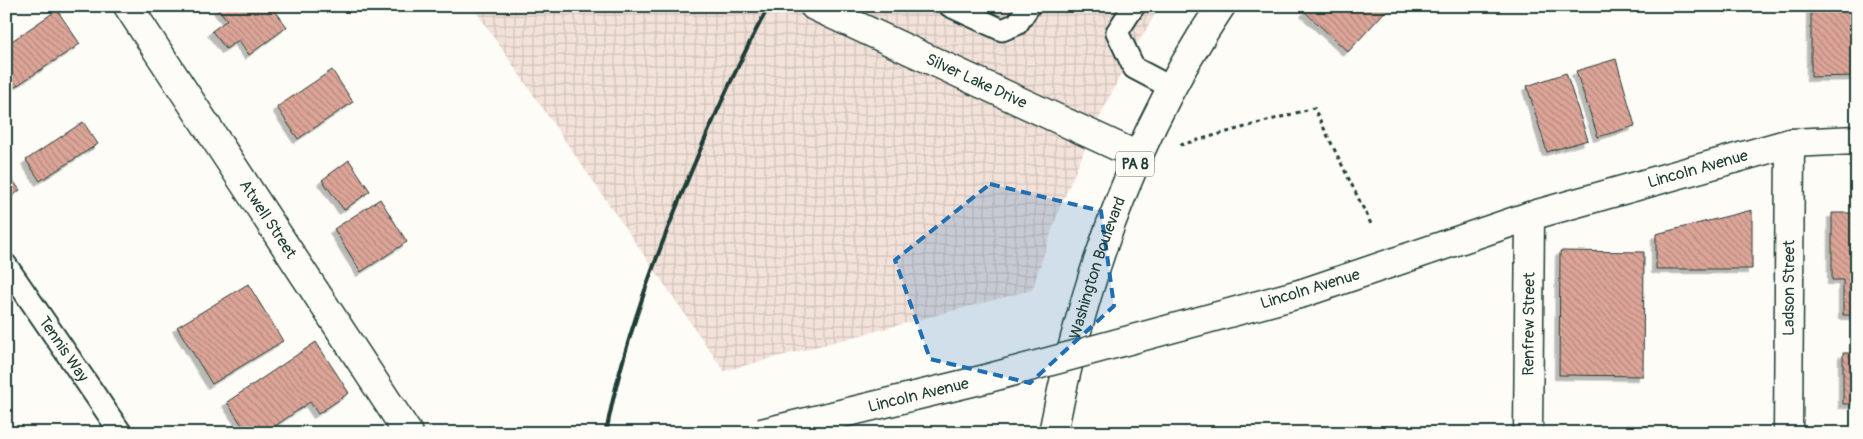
<svg xmlns="http://www.w3.org/2000/svg" width="1863" height="439" font-family="Pangolin,sans-serif">
<defs>
<pattern id="industrial-grid" width="8" height="8" patternUnits="userSpaceOnUse" patternTransform="scale(1.25)"><rect width="8" height="8" fill="#f3e2da"/><path d="M0 4h8M4 0v8" fill="none" stroke="#d0c3bc"/></pattern>
<pattern id="building-back-hatch" width="6" height="6" patternUnits="userSpaceOnUse" patternTransform="scale(1.25)"><rect width="6" height="6" fill="#dda598"/><path d="M-1 5l2 2M0 0l6 6M5-1l2 2" fill="none" stroke="#b3887d"/></pattern>
<filter id="shadow"><feDropShadow dx="-4.5" dy="4.5" stdDeviation="0" flood-color="#0004"/></filter>
</defs>
<rect width="100%" height="100%" fill="#fdfcf7"/>
<filter id="ink" filterUnits="userSpaceOnUse"><feTurbulence type="fractalNoise" baseFrequency=".02" numOctaves="2"/><feDisplacementMap in="SourceGraphic" scale="10" xChannelSelector="R" yChannelSelector="G"/><feConvolveMatrix kernelMatrix="1 2 1 2 8 2 1 2 1" color-interpolation-filters="sRGB"/></filter>
<g filter="url(#ink)">
<!-- industrial -->
<path fill="url(#industrial-grid)" d="M472,6H1160L1126,63L1091,135L1060,207L1032,290L724,371Z"/>
<!-- building -->
<path fill="url(#building-back-hatch)" stroke="#1f3d34" filter="url(#shadow)" d="M222,6H272L287,27L249,55L239,40L226,49L212,31L227,20L218,9Z
M1311,6H1390L1348,52L1305,12Z
M1811,6H1857V76L1811,77Z
M57,10L80,44L7,92L6,45Z
M1616,59L1635,126L1598,137L1576,71Z
M332,70L353,102L298,139L277,107Z
M1566,73L1588,140L1547,152L1527,86Z
M83,122L98,144L40,181L26,160Z
M349,160L370,191L344,210L322,180Z
M6,171L20,190L6,201Z
M380,199L407,242L361,272L334,229Z
M1752,210V269H1656V234Z
M1832,213H1857V315H1843V280H1832Z
M1560,251L1644,252L1643,376L1559,375Z
M248,284L283,341L212,384L177,327Z
M316,342L349,393L318,414L310,402L265,433H247L227,402Z
M1843,353H1857V404H1843Z"/>
<g fill="none" stroke-linecap="round" stroke-linejoin="round">
<defs>
<g id="lane">
<path d="M950,6L1002,30L1017,24L1029,6"/>
<path d="M1134,6L1117,32L1134,68L1172,88"/>
<path id="s1" d="M6,265L121,433"/>
</g>
<g id="street">
<path id="s2" d="M128,6L408,433"/>
<path id="s3" d="M814,6L1138,156"/>
<path id="s4" d="M1528,433L1530,216"/>
<path id="s5" d="M1788,433L1790,143"/>
</g>
<g id="secondary">
<path id="s6" d="M1303,293L1530,216L1790,143L1857,140"/>
</g>
<g id="highway">
<path id="s7" d="M1053,433C1083,282 1134,134 1221,6"/>
</g>
</defs>
<!-- lane casing -->
<use href="#lane" stroke="#1f3d34" stroke-width="25"/>
<!-- street casing -->
<use href="#street" stroke="#1f3d34" stroke-width="31"/>
<!-- secondary casing -->
<use href="#secondary" stroke="#1f3d34" stroke-width="31"/>
<!-- highway casing -->
<use href="#highway" stroke="#1f3d34" stroke-width="31"/>
<!-- path -->
<path stroke="#1f3d34" stroke-width="3" stroke-dasharray="4 4" stroke-linecap="butt" d="M1180,145L1314,108L1371,224"/>
<!-- lane -->
<use href="#lane" stroke="#fdfcf7" stroke-width="21"/>
<!-- street -->
<use href="#street" stroke="#fdfcf7" stroke-width="28"/>
<!-- secondary -->
<use href="#secondary" stroke="#fdfcf7" stroke-width="28"/>
<!-- highway -->
<use href="#highway" stroke="#fdfcf7" stroke-width="28"/>
<!-- rail -->
<path stroke="#1f3d34" stroke-width="4" d="M606,433C623,343 655,258 690,174C714,117 739,60 769,6"/>
<defs>
<g id="secondary-bridge">
<path id="s8" d="M761,433L985,379L1303,293"/>
</g>
</defs>
<!-- secondary-bridge casing -->
<use href="#secondary-bridge" stroke="#1f3d34" stroke-width="31" stroke-linecap="butt"/>
<!-- secondary-bridge -->
<use href="#secondary-bridge" stroke="#fdfcf7" stroke-width="28"/>
</g>
</g>
<!-- marked area -->
<path fill="#1f6fb2" fill-opacity="0.2" stroke="#1f6fb2" stroke-width="4" stroke-dasharray="10 6" stroke-linejoin="round" d="M990,184L1101,211L1114,306L1030,383L930,359L895,260Z"/>
<g text-anchor="middle" dominant-baseline="central" stroke-width="4.5" stroke-linejoin="round" paint-order="stroke">
<!-- shield labels -->
<rect fill="#fdfcf7" stroke="#62766e" stroke-width="1" x="1116" y="151.5" width="38" height="25" rx="4"/>
<g font-size="15" font-weight="bold" fill="#1f3d34">
<text x="1135" y="164">PA 8</text>
</g>
<!-- street labels -->
<g font-size="16" fill="#1f3d34" stroke="#fdfcf7">
<text stroke="none"><textPath href="#s3" startOffset="179">Silver Lake Drive</textPath></text>
<text stroke="none"><textPath href="#s6" startOffset="414">Lincoln Avenue</textPath></text>
<text stroke="none"><textPath href="#s2" startOffset="255">Atwell Street</textPath></text>
<text stroke="none"><textPath href="#s7" startOffset="171">Washington Boulevard</textPath></text>
<text stroke="none"><textPath href="#s5" startOffset="145">Ladson Street</textPath></text>
<text transform="translate(1310 289) rotate(-17)">Lincoln Avenue</text>
<text stroke="none"><textPath href="#s4" startOffset="109">Renfrew Street</textPath></text>
<text stroke="none"><textPath href="#s1" startOffset="102">Tennis Way</textPath></text>
<text stroke="none"><textPath href="#s8" startOffset="162">Lincoln Avenue</textPath></text>
</g>
</g>
<!-- margin -->
<rect width="1863" height="439" fill="none" stroke="#fdfcf7" stroke-width="25"/>
<rect x="12" y="12" width="1838" height="414" fill="none" stroke="#1f3d34" stroke-width="2" filter="url(#ink)"/>
</svg>
